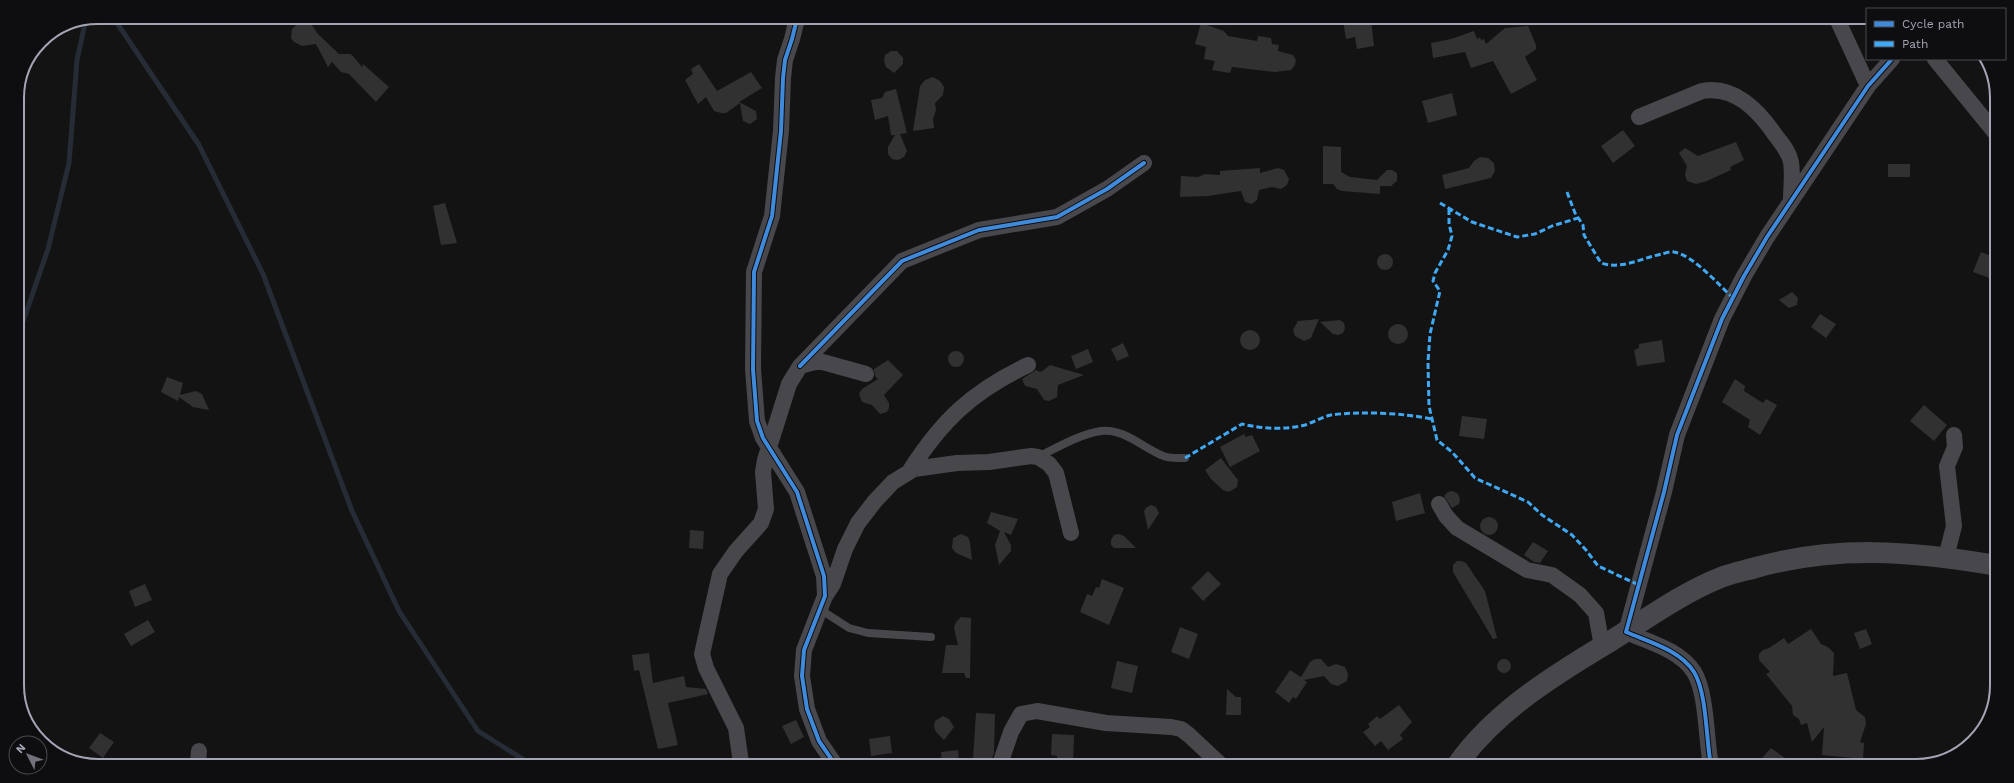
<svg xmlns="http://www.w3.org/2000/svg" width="2014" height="783" font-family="'Work Sans',sans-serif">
<rect width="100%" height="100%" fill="#131313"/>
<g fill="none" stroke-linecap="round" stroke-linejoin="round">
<!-- stream -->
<path stroke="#262c35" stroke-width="5" d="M113,17L199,145L263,274L352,511L399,611L478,731L529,763
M17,339L48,249L69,163L77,60L86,19"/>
</g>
<!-- building -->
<path fill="#313132" d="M1343,20H1371L1374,46L1357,49L1355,37L1346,39Z
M300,21H305L311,24L318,34L339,54H350L353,56L362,67L363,64L389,87L376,102L349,74L341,72L332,62L328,67L316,44L302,46L294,42L291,38L292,29Z
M1201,23L1224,31L1228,36L1257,41L1258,36L1271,38L1272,44L1279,45L1278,51L1293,55L1296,60L1295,65L1291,70L1275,72L1232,67L1230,73L1212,70L1215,61L1204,59L1206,47L1195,44Z
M1528,26L1536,45V49L1525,57L1537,80L1511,94L1493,61L1471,68L1465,52L1433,58L1431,43L1451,39L1474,31L1477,39L1480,37L1481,40L1484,39L1486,44L1505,28Z
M891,51H897L903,58V64L894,73L886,67L884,61L885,55Z
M699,64L717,91L751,72L762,88L739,102L756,111L757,119L750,124L743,121L740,103L726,113H721L714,111L706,97L698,104L685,80L693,74L691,69Z
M933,77L940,81L944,87L943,95L935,103L936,110L933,119L934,128L913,131L920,86L925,80Z
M896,89L907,133L900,134L907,151L904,157L898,160L892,159L888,154V147L895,135H891L888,116L875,120L871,100L882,98L885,92Z
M1452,93L1457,115L1428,123L1422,101Z
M1623,130L1635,146L1613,163L1601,146Z
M1736,142L1744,160L1730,167L1731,170L1707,181L1696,184L1687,181L1685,175L1687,166L1679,153L1685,148L1698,156Z
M1323,146L1341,147V172L1350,177L1377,180L1387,170H1392L1397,173V181L1391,186H1380V194L1342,191L1337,189L1333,184H1323Z
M1480,157L1488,158L1494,163L1495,171L1491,178L1445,189L1442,175L1469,168L1474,161Z
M1888,164H1910V177H1888Z
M1260,168V173L1278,168L1284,170L1289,179L1287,185L1281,189L1272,187L1259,190L1257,200L1252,204L1245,202L1241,191L1208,196L1180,197L1181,176L1198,177L1205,174L1220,175V171Z
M445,203L457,243L441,245L433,206Z
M1996,251L1995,280L1973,272L1981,252L1989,255Z
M1377 262a8 8 0 1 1 16 0a8 8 0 1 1-16 0Z
M1792,292L1798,298L1797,305L1789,308L1779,300Z
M1820,314L1836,324L1826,338L1811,327Z
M1319,319L1311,338L1304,341L1295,336L1293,330L1298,321Z
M1340,320L1344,323L1345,328L1343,333L1338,335L1333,334L1320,322Z
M1388 334a10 10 0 1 1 20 0a10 10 0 1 1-20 0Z
M1240 340a10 10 0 1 1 20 0a10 10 0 1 1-20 0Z
M1662,340L1665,362L1637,366L1634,350L1639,348V344Z
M1123,343L1129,356L1117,361L1111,349Z
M1088,349L1093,362L1076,369L1071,356Z
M948 359a8 8 0 1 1 16 0a8 8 0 1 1-16 0Z
M888,360L903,375L884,395L889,403V408L887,412L880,414L872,405L862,402L859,394L862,389L878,379L875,376L874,369Z
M1050,365L1084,375L1058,385L1057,397L1049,401L1044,400L1037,389L1025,386L1022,379L1036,370L1041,372Z
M167,377L183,383L180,395L196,391L202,394L209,410L193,407L179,397L178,401L161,392Z
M1735,379L1745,386L1744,391L1763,403L1766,399L1777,405L1760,435L1748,427L1750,420L1722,402Z
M1924,405L1947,425L1934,441L1910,421Z
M1462,416L1487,419L1484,439L1459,436Z
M1244,434L1246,437L1252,435L1260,451L1230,467L1220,447Z
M1221,458L1238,480L1237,487L1229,492L1223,490L1211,479L1205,470Z
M1453,491L1458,494L1460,499L1459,504L1452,508L1444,496L1448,492Z
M1420,493L1425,513L1396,521L1392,502Z
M1151,505L1156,507L1159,513L1148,530L1144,511L1147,507Z
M991,512L1018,519L1011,535L1004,532L1011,545V551L999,565L995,545L1000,531L987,523Z
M1480 526a9 9 0 1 1 18 0a9 9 0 1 1-18 0Z
M690,530L704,531L703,549L689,548Z
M961,534L968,537L970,542L972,560L956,553L952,548L953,538Z
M1119,534L1124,536L1136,548H1114L1111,545V540L1114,535Z
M1533,542L1548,551L1540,563L1534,562L1524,555Z
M1457,561H1461L1466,563L1485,591L1497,638L1493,639L1453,572V565Z
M1208,571L1221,584L1203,601L1191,588Z
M1102,579L1124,588L1109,625L1080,612L1087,594L1092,596L1096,587L1099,588Z
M145,584L152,600L135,607L129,591Z
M961,617L971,618L970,678H966L964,673H942L946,645H958L954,628L956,622Z
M148,620L155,632L131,646L124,634Z
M1180,627L1198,634L1189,659L1171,652Z
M1811,629L1821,644L1828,647L1834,653L1833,676L1847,673L1856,710L1865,717L1866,724L1860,742L1864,743L1863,759L1822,755L1824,727L1812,742L1807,723L1801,725L1799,719L1793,715L1792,706L1766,674L1770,672L1759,660V654L1763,650L1769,648L1784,638L1788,644Z
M1866,629L1872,644L1860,649L1854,633Z
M649,653L653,683L684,676L686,687L706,689L708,694L668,703L678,745L658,749L639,670L634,671L632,655Z
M1497 666a7 7 0 1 1 14 0a7 7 0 1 1-14 0Z
M1315,659H1321L1328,667L1336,664L1345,667L1348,674L1347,681L1338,686L1331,684L1324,676L1304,680L1307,682L1296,699L1293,697L1289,703L1275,692L1290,670L1301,677L1310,662Z
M1117,661L1138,666L1132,693L1111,688Z
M1227,689L1236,697H1241V715H1226Z
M1399,705L1412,722L1400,735L1403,739L1388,750L1381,741L1375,746L1363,732L1370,727L1368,724L1377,716L1380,719Z
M976,713L995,714L994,753L992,759H973Z
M943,716L949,719L954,727L944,740L936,732L934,727L935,721Z
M796,720L804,737L791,744L782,726Z
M100,733L114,742L103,758L89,748Z
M1052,734L1074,735L1073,764H1056L1057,756L1051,755Z
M890,736L892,753L871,756L869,739Z
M1771,748L1796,766H1755Z
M958,750L959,764H942L941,752Z"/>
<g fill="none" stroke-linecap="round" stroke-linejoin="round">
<!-- service -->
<path stroke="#47474c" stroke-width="8" d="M1038,457C1058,447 1080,434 1101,431C1123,428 1142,447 1161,455C1169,459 1177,458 1185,458
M821,610L849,628L868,633L931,637"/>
<!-- minor -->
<path stroke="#47474c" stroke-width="16" d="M797,19L792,39L785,60L783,78L781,131L772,216L754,272L753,369L757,421L763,438L797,492L824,576L825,596L804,650L802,676L807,709L819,741L834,763
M1838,21L1868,86
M1935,59L1997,135
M1639,117L1702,91C1735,85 1759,111 1776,136C1782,144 1789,152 1791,162C1793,174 1791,187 1791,199
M800,366L902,261L979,230L1057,217L1107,189L1144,163
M909,472C942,420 973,391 1028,365
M1439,504L1446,516L1457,528L1527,570L1552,575L1580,595L1596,613L1602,647
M1946,557L1954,526L1947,466L1955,447L1954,435
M826,595L833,584L845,549L858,523L875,501L893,482L914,469L957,463L989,462L1031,456L1038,457L1049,464L1056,473L1071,533
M198,762L199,751
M741,763L736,728L706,668L702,654L720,574L736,551L761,523L766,509L763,472L765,460L789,384L800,366L819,361L866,374
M1000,764L1011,732L1021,714L1037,711L1106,723L1171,727L1181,729L1189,735L1220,764
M1711,766C1706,740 1707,693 1694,672C1680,650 1649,642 1626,632L1664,492L1677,435L1722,319L1744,276L1767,237L1868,86L1892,59"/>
<!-- tertiary -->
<path stroke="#47474c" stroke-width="21" d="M1457,765C1493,714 1548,679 1601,647C1641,623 1679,594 1722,577C1732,573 1743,571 1754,568C1836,545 1911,551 1994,565"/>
<!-- quiet -->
<path stroke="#3fa9f5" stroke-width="3" stroke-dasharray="6 3" stroke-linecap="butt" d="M1567,192L1575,213L1583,225L1584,235L1601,263C1622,270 1641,258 1662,254C1665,253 1671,251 1674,252C1693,255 1719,285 1733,298
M1440,203L1472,222L1517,237L1535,234L1552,226L1578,218
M1449,209V224L1452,236L1448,250L1435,273L1433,281L1440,291L1430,334L1428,362L1429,406L1437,440L1452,452L1475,478L1528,502L1542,515L1572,535L1586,550L1598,566L1639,585
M1185,458L1242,424C1263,429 1284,430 1305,425C1314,422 1322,417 1331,415C1359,411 1404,413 1431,419"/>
<defs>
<path id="cycleway" d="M797,19L792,39L785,60L783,78L781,131L772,216L754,272L753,369L757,421L763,438L797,492L824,576L825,596L804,650L802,676L807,709L819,741L834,763
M800,366L902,261L979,230L1057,217L1107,189L1144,163
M1711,766C1706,740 1707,693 1694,672C1680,650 1649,642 1626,632L1664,492L1677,435L1722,319L1744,276L1767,237L1868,86L1892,59"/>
</defs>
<!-- cycleway casing -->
<use href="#cycleway" stroke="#0e0d0f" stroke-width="6"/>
<!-- cycleway -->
<use href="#cycleway" stroke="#408adc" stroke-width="4"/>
</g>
<!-- crop -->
<path d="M0 0H2014V783H0ZM98 24H1916A74 74 0 0 1 1990 98V685A74 74 0 0 1 1916 759H98A74 74 0 0 1 24 685V98A74 74 0 0 1 98 24Z" fill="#0e0d0f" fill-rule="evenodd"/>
<path fill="none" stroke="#a3a5b5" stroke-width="2" d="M98 24H1916A74 74 0 0 1 1990 98V685A74 74 0 0 1 1916 759H98A74 74 0 0 1 24 685V98A74 74 0 0 1 98 24Z"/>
<!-- legend -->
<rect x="1866" y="8" width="140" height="52" fill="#0e0d0f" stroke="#4a4a51"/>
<rect x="1874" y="21" width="20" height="6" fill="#408adc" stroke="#4a4a51"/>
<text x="1902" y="28" font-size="12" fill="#a3a5b5">Cycle path</text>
<rect x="1874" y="41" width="20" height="6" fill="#3fa9f5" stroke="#4a4a51"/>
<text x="1902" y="48" font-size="12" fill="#a3a5b5">Path</text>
<!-- north arrow -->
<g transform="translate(28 755) rotate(312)"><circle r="19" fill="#0e0d0f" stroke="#4a4a51"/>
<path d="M0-3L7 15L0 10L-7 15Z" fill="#71727c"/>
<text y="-6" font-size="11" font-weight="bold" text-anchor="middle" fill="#a3a5b5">N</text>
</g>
</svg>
